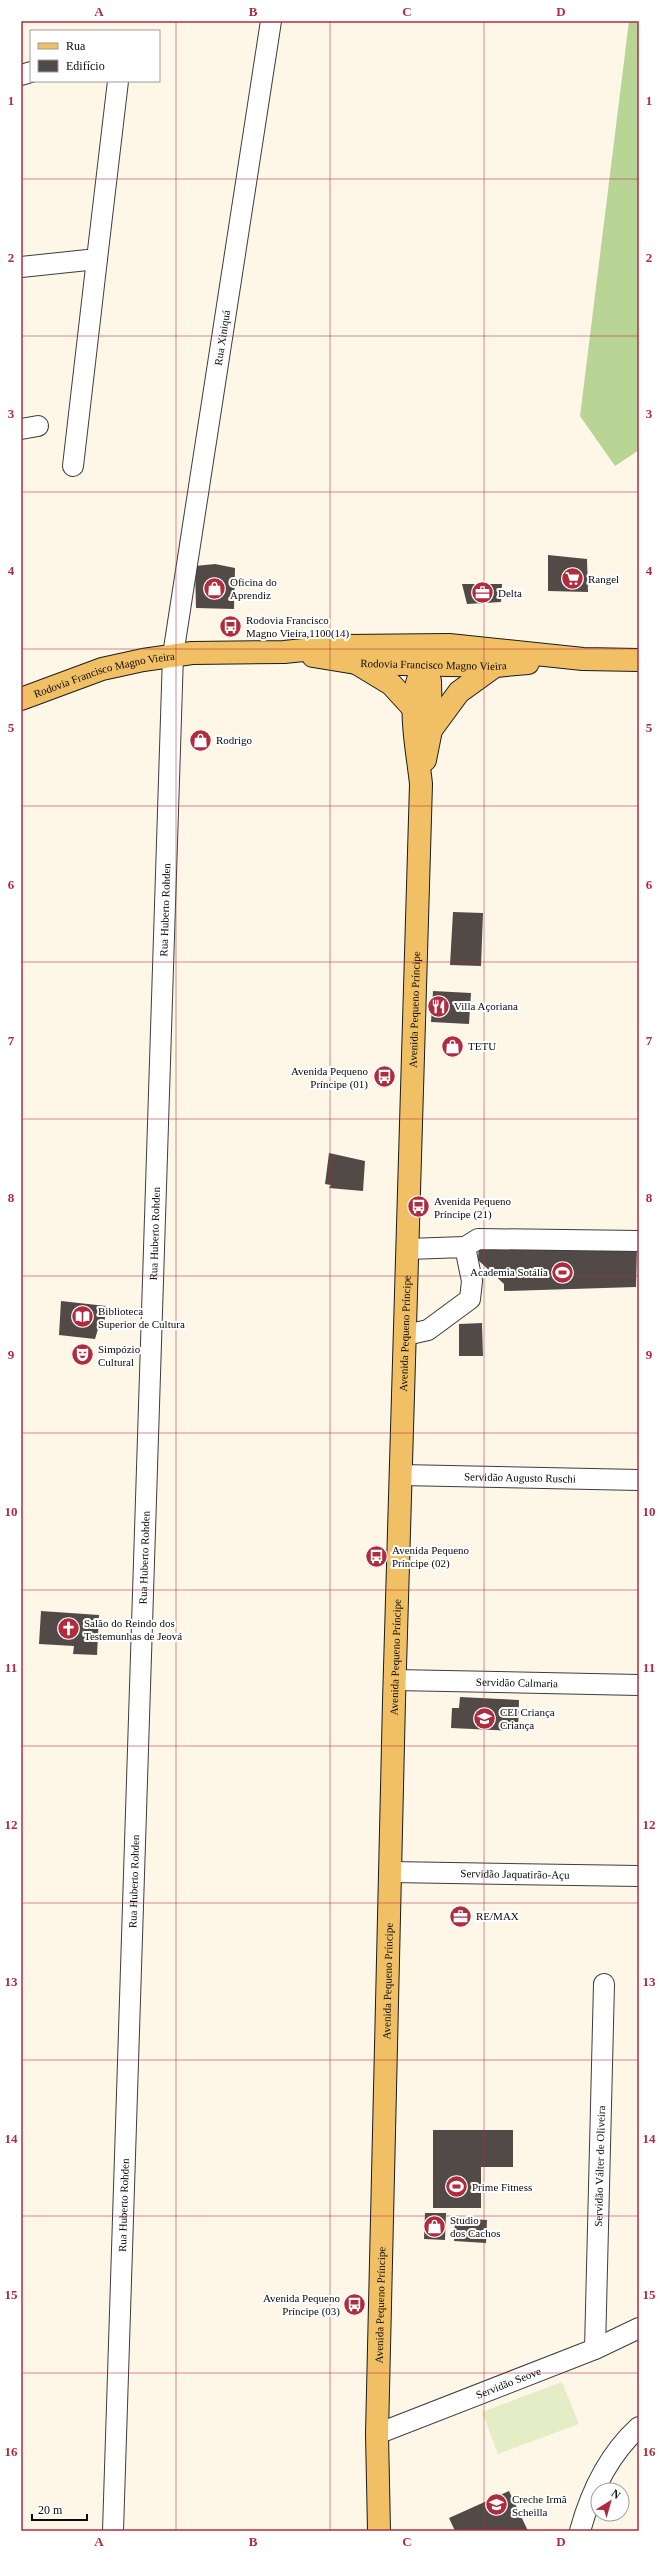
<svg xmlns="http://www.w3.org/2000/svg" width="660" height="2552" font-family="Georgia,serif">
<rect width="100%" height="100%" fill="#fef7e8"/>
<!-- forest -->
<path fill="#b8d595" d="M629,21H639V450L615,466L580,416Z"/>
<!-- pitch -->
<path fill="#e4edc6" d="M562,2382L579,2424L498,2454L482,2412Z"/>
<!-- building -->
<path fill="#524a47" d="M548,555L587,559L588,592L548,591Z
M215,564L235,568L234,609L196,608L195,566Z
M462,584H502L501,602L467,604Z
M453,912L483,913L481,966L450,965Z
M433,991L471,993L469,1024L431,1022Z
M329,1153L365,1161L363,1191L329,1188L331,1185L325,1184Z
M479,1242L637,1247L636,1287L504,1291V1284L478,1260Z
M61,1301L106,1306L104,1328L98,1329L95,1339L59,1335Z
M482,1323L483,1356H459V1324Z
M41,1611L99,1615L97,1655L73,1654L74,1646L39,1644Z
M460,1697L519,1700L518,1731L451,1728L452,1708H459Z
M433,2130H513V2167H481V2208H433Z
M425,2213H446L445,2240L424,2239Z
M455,2218L487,2220L486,2243L454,2241Z
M509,2491L528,2531H455L449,2518Z"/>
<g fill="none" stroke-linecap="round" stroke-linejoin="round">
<defs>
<g id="minor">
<path d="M21,75L31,72"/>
<path d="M21,267L97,259L118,81"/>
<path d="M21,429L38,426"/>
<path d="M73,466L97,259"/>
<path d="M465,1247L478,1239L639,1241"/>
<path d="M406,1335L428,1330L470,1299L472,1281L465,1247L407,1249"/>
<path id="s1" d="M401,1475L639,1480"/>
<path id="s2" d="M395,1680L639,1685"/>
<path id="s3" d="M391,1872L639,1876"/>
<path id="s4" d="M595,2349L604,1984"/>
<path id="s5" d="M377,2434L595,2349L639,2328"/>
<path id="s6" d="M113,2531L173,655L271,21"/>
<path d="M580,2531C591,2491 608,2455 639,2427"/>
</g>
<g id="major">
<path id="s7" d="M313,656L356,663L495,666L528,663"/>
<path d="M424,660L430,681L431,730L425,760"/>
<path d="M358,664L391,684L413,708"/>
<path id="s8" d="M21,699L102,669L143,660L192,653L284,652L343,646L449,645L583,659L639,660"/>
<path d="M431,730L459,692L495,666"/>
<path id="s9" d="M379,2531L377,2434L394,1701L421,784C417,744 405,702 424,664"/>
</g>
</defs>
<!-- minor casing -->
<use href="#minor" stroke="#3d3d3d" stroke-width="22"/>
<!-- major casing -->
<use href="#major" stroke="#1b1b1b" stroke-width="24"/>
<!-- minor -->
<use href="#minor" stroke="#fff" stroke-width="20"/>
<!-- major -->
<use href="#major" stroke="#f1c065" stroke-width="22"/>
</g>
<!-- grid -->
<path fill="none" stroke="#b12b3f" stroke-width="1" stroke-opacity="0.55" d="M176,21V2531M330,21V2531M484,21V2531M21,179H639M21,336H639M21,492H639M21,649H639M21,806H639M21,962H639M21,1119H639M21,1276H639M21,1433H639M21,1590H639M21,1746H639M21,1903H639M21,2060H639M21,2216H639M21,2373H639"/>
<!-- icons -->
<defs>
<symbol id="supermarket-disc" viewBox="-11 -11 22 22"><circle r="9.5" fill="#b12b3f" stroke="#fff"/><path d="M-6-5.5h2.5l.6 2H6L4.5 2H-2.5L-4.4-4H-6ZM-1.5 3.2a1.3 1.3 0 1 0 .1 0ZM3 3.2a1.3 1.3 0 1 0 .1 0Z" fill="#fff"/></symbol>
<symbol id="shop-disc" viewBox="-11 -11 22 22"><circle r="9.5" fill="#b12b3f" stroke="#fff"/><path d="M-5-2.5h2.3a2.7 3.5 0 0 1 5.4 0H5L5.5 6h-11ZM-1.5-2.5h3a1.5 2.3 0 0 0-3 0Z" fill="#fff"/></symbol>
<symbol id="office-disc" viewBox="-11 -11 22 22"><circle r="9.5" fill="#b12b3f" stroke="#fff"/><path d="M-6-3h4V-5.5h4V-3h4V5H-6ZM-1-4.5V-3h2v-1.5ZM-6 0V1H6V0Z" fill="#fff"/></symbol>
<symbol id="bus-disc" viewBox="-11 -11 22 22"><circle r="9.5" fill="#b12b3f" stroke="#fff"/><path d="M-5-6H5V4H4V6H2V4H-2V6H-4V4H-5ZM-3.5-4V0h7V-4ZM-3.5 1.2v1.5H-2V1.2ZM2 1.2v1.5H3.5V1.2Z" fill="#fff"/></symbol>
<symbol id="restaurant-disc" viewBox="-11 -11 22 22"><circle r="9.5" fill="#b12b3f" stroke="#fff"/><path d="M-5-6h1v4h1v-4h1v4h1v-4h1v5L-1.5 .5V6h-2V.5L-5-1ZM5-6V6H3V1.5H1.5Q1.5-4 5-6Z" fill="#fff"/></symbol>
<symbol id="stadium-disc" viewBox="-11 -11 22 22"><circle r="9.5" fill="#b12b3f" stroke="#fff"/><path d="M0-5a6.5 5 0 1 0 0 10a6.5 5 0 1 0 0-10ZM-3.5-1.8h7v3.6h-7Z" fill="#fff"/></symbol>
<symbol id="library-disc" viewBox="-11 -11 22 22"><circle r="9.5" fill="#b12b3f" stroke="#fff"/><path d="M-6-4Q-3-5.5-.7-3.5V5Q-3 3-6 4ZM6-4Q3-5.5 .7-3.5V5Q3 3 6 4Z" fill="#fff"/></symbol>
<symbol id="theatre-disc" viewBox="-11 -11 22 22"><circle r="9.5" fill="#b12b3f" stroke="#fff"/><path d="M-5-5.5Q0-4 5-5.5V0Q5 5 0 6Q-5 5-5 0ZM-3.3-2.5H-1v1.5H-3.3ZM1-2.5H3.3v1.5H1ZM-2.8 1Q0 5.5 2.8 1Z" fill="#fff"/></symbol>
<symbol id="church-disc" viewBox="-11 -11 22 22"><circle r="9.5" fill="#b12b3f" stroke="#fff"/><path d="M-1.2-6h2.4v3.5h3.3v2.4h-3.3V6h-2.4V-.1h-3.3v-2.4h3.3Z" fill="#fff"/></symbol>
<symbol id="school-disc" viewBox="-11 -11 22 22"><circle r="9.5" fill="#b12b3f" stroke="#fff"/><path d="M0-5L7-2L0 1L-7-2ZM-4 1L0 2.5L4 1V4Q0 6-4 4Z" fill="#fff"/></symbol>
</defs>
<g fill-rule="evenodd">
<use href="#supermarket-disc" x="560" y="566" width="25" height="25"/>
<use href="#shop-disc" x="202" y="576" width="25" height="25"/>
<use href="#office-disc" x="470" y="580" width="25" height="25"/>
<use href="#bus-disc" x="218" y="614" width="25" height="25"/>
<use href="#shop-disc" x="188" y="728" width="25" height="25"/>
<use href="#restaurant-disc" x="426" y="994" width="25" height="25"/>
<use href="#shop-disc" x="440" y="1034" width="25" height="25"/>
<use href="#bus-disc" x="372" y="1064" width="25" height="25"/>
<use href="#bus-disc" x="406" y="1194" width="25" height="25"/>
<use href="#stadium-disc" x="550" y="1260" width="25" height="25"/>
<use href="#library-disc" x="70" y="1304" width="25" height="25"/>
<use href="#theatre-disc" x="70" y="1342" width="25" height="25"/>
<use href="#bus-disc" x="364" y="1544" width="25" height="25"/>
<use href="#church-disc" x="56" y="1616" width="25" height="25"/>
<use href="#school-disc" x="472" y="1706" width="25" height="25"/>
<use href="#office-disc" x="448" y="1904" width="25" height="25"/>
<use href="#stadium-disc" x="444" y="2174" width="25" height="25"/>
<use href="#shop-disc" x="422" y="2214" width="25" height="25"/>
<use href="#bus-disc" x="342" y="2292" width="25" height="25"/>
<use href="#school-disc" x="484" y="2492" width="25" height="25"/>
</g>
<g text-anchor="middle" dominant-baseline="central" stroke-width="4" stroke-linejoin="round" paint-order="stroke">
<!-- street labels -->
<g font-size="11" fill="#0a0a0a" stroke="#fff">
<text stroke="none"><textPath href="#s6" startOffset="2198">Rua Xiniquá</textPath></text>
<text stroke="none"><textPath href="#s7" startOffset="121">Rodovia Francisco Magno Vieira</textPath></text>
<text stroke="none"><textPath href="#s8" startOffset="87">Rodovia Francisco Magno Vieira</textPath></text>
<text stroke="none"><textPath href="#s6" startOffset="1622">Rua Huberto Rohden</textPath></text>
<text stroke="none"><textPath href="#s9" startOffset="1522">Avenida Pequeno Príncipe</textPath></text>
<text stroke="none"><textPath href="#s6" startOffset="1298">Rua Huberto Rohden</textPath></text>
<text stroke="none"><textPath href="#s9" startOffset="1198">Avenida Pequeno Príncipe</textPath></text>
<text stroke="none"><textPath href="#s1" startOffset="119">Servidão Augusto Ruschi</textPath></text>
<text stroke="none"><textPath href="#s6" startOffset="974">Rua Huberto Rohden</textPath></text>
<text stroke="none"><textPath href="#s9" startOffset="874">Avenida Pequeno Príncipe</textPath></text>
<text stroke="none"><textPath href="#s2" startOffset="122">Servidão Calmaria</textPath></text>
<text stroke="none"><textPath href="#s3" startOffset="124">Servidão Jaquatirão-Açu</textPath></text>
<text stroke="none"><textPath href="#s6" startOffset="650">Rua Huberto Rohden</textPath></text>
<text stroke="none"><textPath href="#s9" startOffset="550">Avenida Pequeno Príncipe</textPath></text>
<text stroke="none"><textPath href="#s4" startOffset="183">Servidão Válter de Oliveira</textPath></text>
<text stroke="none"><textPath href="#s6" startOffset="326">Rua Huberto Rohden</textPath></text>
<text stroke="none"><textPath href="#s9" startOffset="226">Avenida Pequeno Príncipe</textPath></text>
<text stroke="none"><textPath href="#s5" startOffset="141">Servidão Seove</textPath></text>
</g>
<!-- poi labels -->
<g font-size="11" fill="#0a0a0a" stroke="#fff" text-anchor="start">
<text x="588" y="579">Rangel</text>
<text x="230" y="582">Oficina do<tspan x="230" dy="13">Aprendiz</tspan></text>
<text x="498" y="593">Delta</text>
<text x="246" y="620">Rodovia Francisco<tspan x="246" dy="13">Magno Vieira,1100(14)</tspan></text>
<text x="216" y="740">Rodrigo</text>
<text x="454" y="1006">Villa Açoriana</text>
<text x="468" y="1046">TETU</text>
<text x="368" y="1071" text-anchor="end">Avenida Pequeno<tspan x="368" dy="13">Príncipe (01)</tspan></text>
<text x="434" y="1201">Avenida Pequeno<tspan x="434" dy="13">Príncipe (21)</tspan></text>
<text x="548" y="1272" text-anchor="end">Academia Sotália</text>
<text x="98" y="1311">Biblioteca<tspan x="98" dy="13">Superior de Cultura</tspan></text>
<text x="98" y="1349">Simpózio<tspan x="98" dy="13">Cultural</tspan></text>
<text x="392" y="1550">Avenida Pequeno<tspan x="392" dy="13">Príncipe (02)</tspan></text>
<text x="84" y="1623">Salão do Reindo dos<tspan x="84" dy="13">Testemunhas de Jeová</tspan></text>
<text x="500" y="1712">CEI Criança<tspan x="500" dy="13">Criança</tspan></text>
<text x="476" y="1916">RE/MAX</text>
<text x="472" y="2187">Prime Fitness</text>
<text x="450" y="2220">Studio<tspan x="450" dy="13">dos Cachos</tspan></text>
<text x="340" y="2298" text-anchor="end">Avenida Pequeno<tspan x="340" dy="13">Príncipe (03)</tspan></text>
<text x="512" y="2499">Creche Irmã<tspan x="512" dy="13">Scheilla</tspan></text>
</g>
</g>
<!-- border -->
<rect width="660" height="2552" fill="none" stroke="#ffffff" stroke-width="44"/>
<!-- legend -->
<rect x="30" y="30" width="130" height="52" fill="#ffffff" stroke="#9d9d9d"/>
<rect x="38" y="43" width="20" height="6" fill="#f1c065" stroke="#9d9d9d"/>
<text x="66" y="50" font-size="12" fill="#0a0a0a">Rua</text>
<rect x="38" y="60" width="20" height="12" fill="#524a47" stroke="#9d9d9d"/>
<text x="66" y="70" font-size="12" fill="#0a0a0a">Edifício</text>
<!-- north arrow -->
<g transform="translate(610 2502) rotate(37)"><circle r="19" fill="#ffffff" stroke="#9d9d9d"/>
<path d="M0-3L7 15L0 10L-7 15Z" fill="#b12b3f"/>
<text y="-6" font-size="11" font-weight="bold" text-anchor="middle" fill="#0a0a0a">N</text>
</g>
<!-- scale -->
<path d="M32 2514v6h55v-6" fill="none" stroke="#0a0a0a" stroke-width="2"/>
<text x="38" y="2514" font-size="12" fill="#0a0a0a" stroke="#ffffff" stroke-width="3" paint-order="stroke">20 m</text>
<rect x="22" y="22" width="616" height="2508" fill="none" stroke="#b12b3f" stroke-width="1.5"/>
<g font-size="13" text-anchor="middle" font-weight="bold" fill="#b12b3f">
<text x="99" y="16">A</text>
<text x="253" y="16">B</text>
<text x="407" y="16">C</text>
<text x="561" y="16">D</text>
<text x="11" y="105">1</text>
<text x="649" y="105">1</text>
<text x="11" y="262">2</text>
<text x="649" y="262">2</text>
<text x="11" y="418">3</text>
<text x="649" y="418">3</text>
<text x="11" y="575">4</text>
<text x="649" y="575">4</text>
<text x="11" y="732">5</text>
<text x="649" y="732">5</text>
<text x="11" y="889">6</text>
<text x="649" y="889">6</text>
<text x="11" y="1045">7</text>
<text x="649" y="1045">7</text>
<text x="11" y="1202">8</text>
<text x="649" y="1202">8</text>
<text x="11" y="1359">9</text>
<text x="649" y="1359">9</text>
<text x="11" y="1516">10</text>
<text x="649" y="1516">10</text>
<text x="11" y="1672">11</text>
<text x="649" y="1672">11</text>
<text x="11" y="1829">12</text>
<text x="649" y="1829">12</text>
<text x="11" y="1986">13</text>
<text x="649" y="1986">13</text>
<text x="11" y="2143">14</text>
<text x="649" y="2143">14</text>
<text x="11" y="2299">15</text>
<text x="649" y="2299">15</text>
<text x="11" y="2456">16</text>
<text x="649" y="2456">16</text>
<text x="99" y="2546">A</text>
<text x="253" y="2546">B</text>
<text x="407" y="2546">C</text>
<text x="561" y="2546">D</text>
</g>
</svg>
